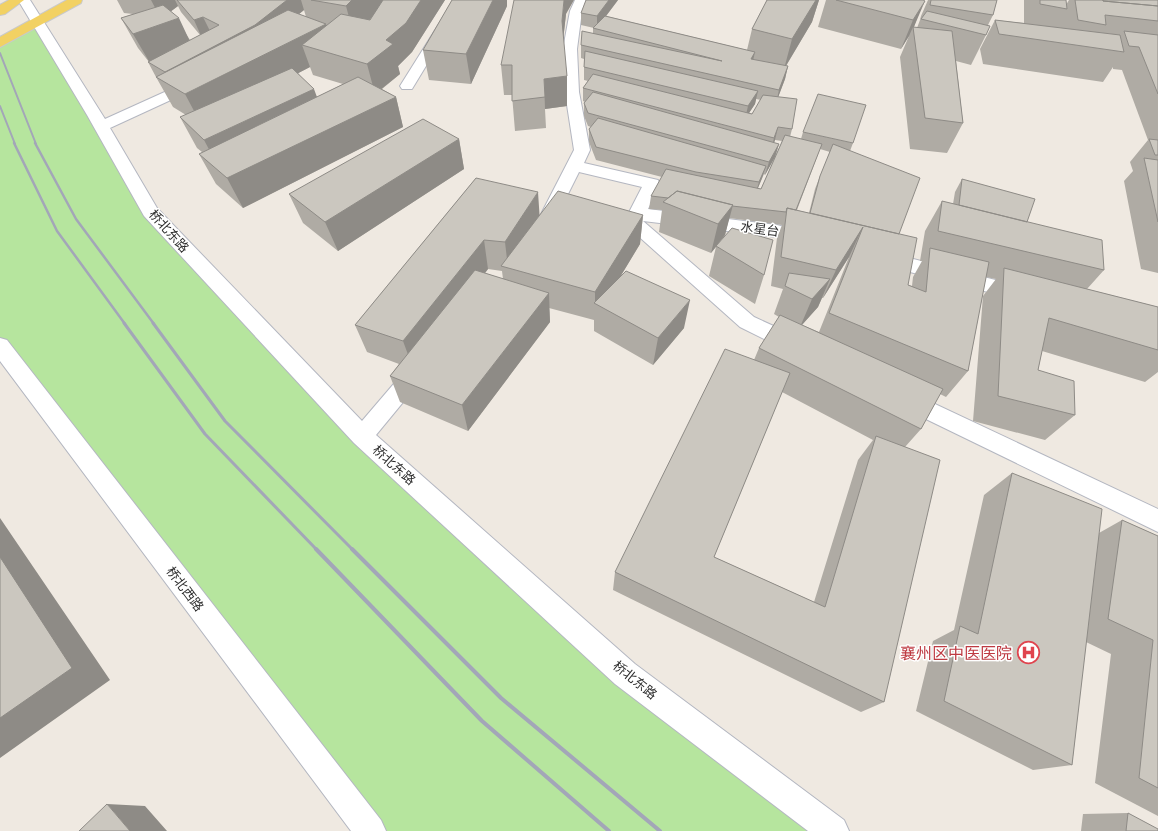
<svg xmlns="http://www.w3.org/2000/svg" width="1158" height="831" font-family="Poppins,'Noto Sans SC',sans-serif">
<rect width="100%" height="100%" fill="#efe9e1"/>
<!-- green -->
<path fill="#b6e59e" d="M37,22L150,212L362,436L833,831H372L0,346V43Z"/>
<g fill="none" stroke-linecap="round" stroke-linejoin="round">
<defs>
<path id="minor" d="M18,0H30L105,119L189,81H199L201,84L199,87L110,128L157,208L362,421L409,366L416,364L423,366L427,372L423,378L376,435L635,664L844,820L849,831H808L615,684L354,443L144,216L87,115Z
M454,0H466L412,89H402L400,86Z
M575,0H587L582,11L577,49L579,92L590,150L584,163L658,180L660,184L648,209L777,225L814,235L817,239L814,243L808,245L777,237L643,221L754,317L802,339L805,345L802,351L795,353L788,351L740,327L627,226L624,222L642,187L579,172L554,222L548,224L542,222L539,218L574,150L565,92L563,49L570,11Z
M882,251L1019,286L1026,288L1029,293L1026,298L1019,300L875,263L873,258L875,253Z
M0,338L7,340L381,820L386,831H351L0,361Z
M903,389L1158,509V532L895,404L892,398L895,392Z"/>
<path id="major" d="M9,0H24L5,14L0,15V5Z
M67,0H82L81,3L0,47V37Z"/>
</defs>
<!-- minor casing -->
<use href="#minor" stroke="#b4b7c1" stroke-width="2"/>
<!-- major casing -->
<use href="#major" stroke="#c9c9c9" stroke-width="2"/>
<!-- minor -->
<use href="#minor" fill="#fff" fill-rule="evenodd"/>
<!-- major -->
<use href="#major" fill="#f2d163" fill-rule="evenodd"/>
<!-- rail-far3 -->
<path stroke="#a3a6b8" stroke-width="2" d="M0,53L36,144
M0,106L15,144"/>
<!-- rail-far2 -->
<path stroke="#a3a6b8" stroke-width="2.5" d="M14,143L57,231L125,324
M35,143L76,219L154,324"/>
<!-- rail-far1 -->
<path stroke="#a3a6b8" stroke-width="3" d="M124,323L205,434L317,550
M153,323L225,421L353,550"/>
<!-- rail -->
<path stroke="#a3a6b8" stroke-width="4" d="M316,549L482,721L609,831
M352,549L501,698L660,831"/>
</g>
<!-- wall -->
<path fill="#afaba4" fill-rule="evenodd" d="M117,0H445L412,52L398,66L400,74L382,89L396,97L403,127L243,208L216,184L199,154L202,152L197,148L180,117L186,115L173,107L156,77L148,62H149L138,48L121,18L133,14L124,13ZM178,6L181,12L200,35L190,40L171,11ZM304,10L306,17L299,14ZM310,67L313,75L343,84L317,97L298,73Z
M452,0H507V6L471,84L429,80L423,50Z
M586,0H618L606,16L747,50L752,29L767,0H819L812,22L786,66H788L785,79L778,97L792,129L790,137L801,139L803,132L853,143L850,151L899,234L908,285L912,286L913,277L922,261H920L925,231L942,201L953,204L955,192L962,179L1027,222L1104,270L1087,289L1158,307V372L1145,382L1042,351L1038,370L1075,415L1045,440L973,421L983,296L996,279L986,277L968,371L946,397L940,394L921,429L905,447L884,702L861,712L613,590L615,572L754,360L759,348L779,317L774,314L783,289L771,286L777,238L782,225L729,218L725,235L720,241L764,275L755,304L709,276L716,247L711,253L659,232L662,210L649,209L651,196L662,177L596,160L589,142V129L591,127L588,126L584,116V103L585,102L583,101V88L588,81L584,80V59L581,58V45L593,33V28H594L581,25V13ZM756,99L761,100L752,114L749,113L755,104ZM775,140L782,141L761,189L758,188L764,174L765,175L775,157L779,144L774,143ZM820,149L830,152L820,176L815,189L809,213L797,210ZM849,257L819,332L802,325L818,307L822,298H823ZM782,392L873,440L858,460L814,602L714,557Z
M826,0H923L914,27L917,28L920,20L921,16L928,0H997L993,15L988,25L986,35L971,65L956,61L963,123L947,153L910,149L900,57L909,36L901,49L818,27Z
M1024,0H1066V5L1069,0H1158V273L1141,269L1124,181L1133,171L1130,162L1148,140L1122,70L1113,69V67L1103,82L983,64L980,49L995,20L1024,23Z
M566,14L563,40L567,76V106L545,109L546,128L515,131L512,95H504L501,65Z
M459,139L464,169L338,251L303,223L289,194Z
M476,178L540,215H643L640,244L620,277L684,328L653,365L594,331V320L549,308L550,322L468,431L400,402L390,376L399,364L367,352L355,325ZM488,269L502,271L503,279L485,273Z
M1012,473L1099,533L1122,520L1158,536V816L1095,783L1111,654L1086,642L1072,765L1033,770L916,711L933,641L954,630L984,495Z
M1128,813L1158,831H1081L1083,814Z"/>
<!-- shaded-wall -->
<path fill="#8e8b86" d="M151,0H175L178,6L161,19Z
M287,0H301L304,10L263,43L166,73Z
M352,0H388L354,36L346,6Z
M421,0H445L412,52L398,66L400,74L375,94L367,64L386,40Z
M493,0H507V6L471,84L466,54Z
M564,0H574L566,14L562,50V21Z
M609,0H618L597,28V16Z
M816,0H819L812,22L784,69L792,39Z
M925,1L913,29V27L909,36L901,49L913,20Z
M203,17L212,35L202,38L194,20Z
M179,18L193,48L150,63L133,34Z
M326,24L335,53L302,45L310,67L201,124L185,94Z
M755,52L752,65L751,59Z
M788,66L785,79L776,103L779,90Z
M567,76V106L545,109L544,79Z
M314,89L325,119L220,170L204,140Z
M758,91L755,104L745,119L748,106Z
M396,97L403,127L243,208L227,178Z
M778,127L775,140L771,151L774,138Z
M459,139L464,169L338,251L325,222Z
M779,144L775,157L765,175L769,162Z
M766,166L762,178L755,195L759,182Z
M538,192L540,222L508,268L505,242Z
M733,205L725,235L711,253L718,224Z
M643,215L640,244L602,307L595,303V292Z
M863,227L849,257L823,298L836,270Z
M484,240L488,269L413,368L403,341Z
M830,279L818,307L800,327L812,299Z
M549,293L550,322L468,431L462,405Z
M690,300L684,328L653,365L658,338Z
M0,518L110,680L0,758Z
M107,804L145,806L167,831H130Z"/>
<!-- building -->
<path fill="#cbc7bf" stroke="#8e8b86" d="M177,0H287L255,25L165,72L148,62L219,25L203,17L194,20Z
M311,0H352L346,6Z
M383,0H421L406,23L386,40L393,44L367,64L302,45L341,14L370,20Z
M452,0H493L466,54L423,50Z
M514,0H564L562,21L567,76L544,79L545,97L512,101V65H501Z
M586,0H609L597,16L581,13Z
M767,0H816L792,39L752,29Z
M836,0H923L925,1L913,20Z
M931,0H997L993,15L930,5Z
M1040,0H1066L1067,9L1040,4Z
M1075,0H1103V1L1158,6V21L1105,15L1106,25L1078,20Z
M1103,0H1158V6L1103,1Z
M163,5L179,18L133,34L121,18Z
M288,10L326,24L185,94L156,77Z
M927,11L990,26L986,35L921,19Z
M605,16L755,52L751,59L788,66L779,90L581,45L582,31L722,61L593,28Z
M995,20L1120,35L1124,52L999,34Z
M913,27L952,31L963,123L925,118Z
M1124,31L1158,35V94L1139,47L1129,46Z
M585,51L758,91L748,106L584,67Z
M292,68L314,89L204,140L180,117Z
M593,74L752,114L763,95L797,99L792,129L778,127L774,138L583,88Z
M358,77L396,97L227,178L199,154Z
M593,92L779,144L769,162L588,113L584,103Z
M818,94L866,105L853,143L803,132Z
M598,118L766,166L759,182L696,172L596,147L589,129Z
M423,119L459,139L325,222L289,194Z
M785,135L822,144L796,210L787,208L786,212L732,206L733,205L677,191L668,198L651,196L666,169L761,189Z
M1149,139L1158,140V155H1155Z
M833,144L920,178L899,234L810,213L820,176Z
M1144,158L1158,160V222Z
M476,178L538,192L505,242L484,240L403,341L355,325Z
M962,179L1035,199L1027,222L959,205Z
M558,191L643,215L595,292L501,266Z
M677,191L733,205L718,224L663,202Z
M942,201L1102,240L1104,270L938,231Z
M787,208L917,238L908,285L926,292L930,248L989,262L968,371L829,313L863,227L836,270L781,257Z
M732,228L773,240L764,275L716,246Z
M1004,268L1158,307V350L1049,318L1038,370L1074,381L1075,415L998,396Z
M475,270L549,293L462,405L390,376Z
M626,271L690,300L658,338L594,303Z
M789,273L830,279L812,299L785,286Z
M780,315L943,389L921,429L759,348Z
M725,349L790,373L714,557L825,607L876,436L940,460L884,702L615,572Z
M1012,473L1102,509L1072,765L944,701L960,626L978,634Z
M1122,520L1158,536V788L1139,778L1153,640L1108,619Z
M0,557L72,668L0,718Z
M107,804L130,831H79Z
M1128,813L1158,829V831H1126Z"/>
<!-- icons -->
<defs>
<symbol id="hospital-ring" viewBox="-11 -11 22 22"><circle r="9.5" fill="#fff" stroke="#e0444e" stroke-width="1.5"/><path d="M-5-5h3v3.5h4V-5h3V5h-3V1.5h-4V5h-3Z" fill="#e0444e"/></symbol>
</defs>
<g fill-rule="evenodd">
<use href="#hospital-ring" x="1016" y="640" width="25" height="25"/>
</g>
<g text-anchor="middle" dominant-baseline="central" stroke-width="3" stroke-linejoin="round" paint-order="stroke">
<!-- street labels -->
<g font-size="13" fill="#2e2e2e" stroke="#fff">
<text transform="translate(760 229) rotate(8)">水星台</text>
<text transform="translate(169 231) rotate(48)">桥北东路</text>
<text transform="translate(394 465) rotate(42)">桥北东路</text>
<text transform="translate(185 589) rotate(53)">桥北西路</text>
<text transform="translate(635 680) rotate(39)">桥北东路</text>
</g>
<!-- near-health labels -->
<g font-size="16" fill="#be3a42" stroke="#fff" text-anchor="end">
<text x="1012" y="653">襄州区中医医院</text>
</g>
</g>
</svg>
